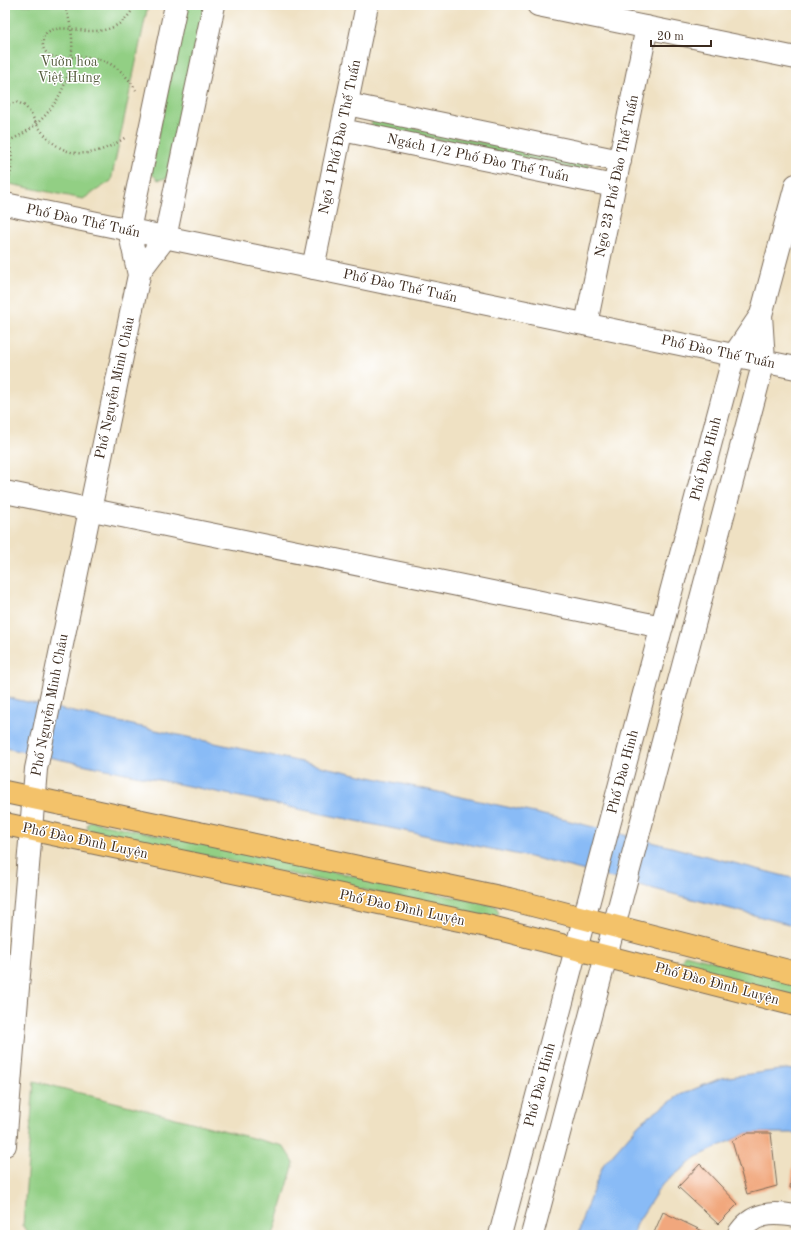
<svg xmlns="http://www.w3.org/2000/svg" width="801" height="1240" font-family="'Old Standard TT',serif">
<rect width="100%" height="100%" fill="#fff"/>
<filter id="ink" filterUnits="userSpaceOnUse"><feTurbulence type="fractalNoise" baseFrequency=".025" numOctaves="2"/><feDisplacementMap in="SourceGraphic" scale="8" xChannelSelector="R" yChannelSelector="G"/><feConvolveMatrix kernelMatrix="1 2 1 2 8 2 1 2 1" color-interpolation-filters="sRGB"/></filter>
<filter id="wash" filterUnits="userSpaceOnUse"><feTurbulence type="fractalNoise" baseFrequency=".012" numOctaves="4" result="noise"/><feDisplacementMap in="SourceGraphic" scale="16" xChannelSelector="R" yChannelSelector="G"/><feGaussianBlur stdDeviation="0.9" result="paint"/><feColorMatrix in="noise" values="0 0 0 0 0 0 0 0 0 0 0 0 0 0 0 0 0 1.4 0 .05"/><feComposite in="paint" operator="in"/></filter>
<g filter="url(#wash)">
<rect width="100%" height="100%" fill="#efe1c3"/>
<!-- green -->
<path fill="#92cf84" stroke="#667c51" d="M5,5H148L111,181L83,199L5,183Z
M185,5H205L167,178L158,180L152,174L151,170Z
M373,119L590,165L588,172L371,125Z
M90,821L496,906L499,913L494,918L88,830L87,825Z
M685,954L796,982V996L682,965L681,961Z
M34,1081L283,1146L294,1163L273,1235H30L23,1226Z"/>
<!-- water -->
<path fill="#89bbf6" stroke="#62728a" d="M5,697L566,820L796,879V926L539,859L5,748Z
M787,1069L796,1070V1133H747L697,1157L661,1186L635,1226L633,1235H578L583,1216L603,1165L640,1123L680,1095L721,1078Z"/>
<g id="blocks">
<!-- building -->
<path fill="#f1a77d" d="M747,1133H771L777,1186L747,1194L732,1141Z
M795,1151H796V1188H790Z
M700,1164L738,1204L718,1224L678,1187Z
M663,1212L711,1235H653Z"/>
</g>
</g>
<g filter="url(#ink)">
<use href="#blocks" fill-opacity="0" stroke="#7a6a58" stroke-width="1"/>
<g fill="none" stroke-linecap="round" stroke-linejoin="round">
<defs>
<path id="minor" d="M538,5L796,58
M347,104L620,161
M342,130L614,186
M5,204L796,368
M313,268L367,5
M139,272L165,238L214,5
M586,324L647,27
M5,492L662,627
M5,1145L36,769L139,275L129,230L176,5
M500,1235L734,355L761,315L796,185
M532,1235L764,361L761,315
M738,1235C752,1212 772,1212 796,1216"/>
<path id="major" d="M5,792L509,899L796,973
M5,824L483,925L796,1005"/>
</defs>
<!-- minor casing -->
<use href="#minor" stroke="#7a6a58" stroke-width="24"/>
<!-- major casing -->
<use href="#major" stroke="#7a6a58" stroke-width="24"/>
<!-- path -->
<path stroke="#7a6a58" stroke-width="2.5" stroke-dasharray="1 3" stroke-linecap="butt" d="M135,5C125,25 109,32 88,31C75,30 40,21 43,45C43,50 47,54 51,56C59,59 68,57 76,57C102,55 122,67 136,90
M5,106L16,102C29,105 31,116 38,126C62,162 94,159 126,137
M5,129C12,147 14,164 8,183
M5,142C60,123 87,58 64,5"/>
<!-- minor -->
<use href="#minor" stroke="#fff" stroke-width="22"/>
<!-- major -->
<use href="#major" stroke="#f3c26a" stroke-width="22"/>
</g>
</g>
<g text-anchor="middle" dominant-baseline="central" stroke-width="3" stroke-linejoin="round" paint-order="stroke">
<!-- park labels -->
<g font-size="14" fill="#555c3d" stroke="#fff">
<text x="69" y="62">Vườn hoa<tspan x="69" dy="16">Việt Hưng</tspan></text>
</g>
<!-- street labels -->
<g font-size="14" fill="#3b2a1e" stroke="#fff">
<text transform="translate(340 137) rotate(-78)">Ngõ 1 Phố Đào Thế Tuấn</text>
<text transform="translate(478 158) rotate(12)">Ngách 1/2 Phố Đào Thế Tuấn</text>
<text transform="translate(617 176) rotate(-78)">Ngõ 23 Phố Đào Thế Tuấn</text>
<text transform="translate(83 221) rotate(12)">Phố Đào Thế Tuấn</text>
<text transform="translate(400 286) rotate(12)">Phố Đào Thế Tuấn</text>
<text transform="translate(718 352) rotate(12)">Phố Đào Thế Tuấn</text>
<text transform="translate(115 388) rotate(-78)">Phố Nguyễn Minh Châu</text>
<text transform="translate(706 459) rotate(-75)">Phố Đào Hinh</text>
<text transform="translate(50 705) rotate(-79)">Phố Nguyễn Minh Châu</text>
<text transform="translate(623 772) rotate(-75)">Phố Đào Hinh</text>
<text transform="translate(85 841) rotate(12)">Phố Đào Đình Luyện</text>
<text transform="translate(402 908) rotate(12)">Phố Đào Đình Luyện</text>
<text transform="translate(717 984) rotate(15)">Phố Đào Đình Luyện</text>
<text transform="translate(540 1085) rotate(-75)">Phố Đào Hinh</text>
</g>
</g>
<!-- margin -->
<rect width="801" height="1240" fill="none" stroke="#fff" stroke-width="20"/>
<!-- scale -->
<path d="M651 40v6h60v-6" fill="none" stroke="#3b2a1e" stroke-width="2"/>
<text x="657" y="40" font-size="12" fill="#3b2a1e" stroke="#ffffff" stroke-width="3" paint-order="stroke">20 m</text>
</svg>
